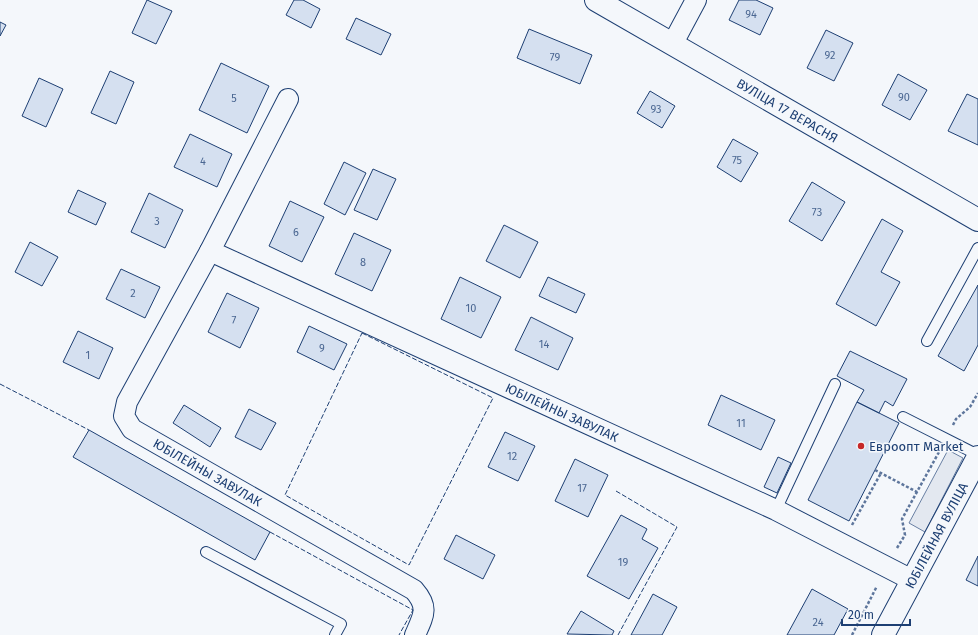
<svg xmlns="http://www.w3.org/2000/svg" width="978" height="635" font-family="'Fira Sans',sans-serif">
<rect width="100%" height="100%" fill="#f4f7fb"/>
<!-- parking -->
<path fill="#e3e8f0" stroke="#687fa3" d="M948,450L963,458L925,532L909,523Z"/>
<!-- building -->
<path fill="#d5e0f0" stroke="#1d3f73" d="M147,0L172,11L156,44L132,33Z
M294,0H303L320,9L311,28L286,15Z
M739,0H756L773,8L760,35L729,20Z
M356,18L391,34L381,55L346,39Z
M0,22L6,25L0,36Z
M529,29L592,55L580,84L517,58Z
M826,30L853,43L834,81L807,68Z
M221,63L269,86L247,133L199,110Z
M110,71L134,82L116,124L91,113Z
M898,74L927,90L910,120L882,105Z
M39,78L63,89L46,127L22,116Z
M650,91L675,106L662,128L637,113Z
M967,94L978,99V145L948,131Z
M190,134L232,154L217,187L174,167Z
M733,139L758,153L741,182L717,167Z
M344,162L366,173L345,215L324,204Z
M373,169L396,179L377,220L354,210Z
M812,182L845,202L822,241L789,221Z
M78,190L106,203L96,225L68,212Z
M149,193L183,210L165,248L131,232Z
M290,201L324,217L302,262L269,246Z
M882,219L903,231L881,272L900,282L876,326L836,304Z
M504,225L538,242L520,278L486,261Z
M354,233L391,250L372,291L335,274Z
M30,242L58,257L42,286L15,272Z
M121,269L160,287L145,318L106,299Z
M460,277L501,297L481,338L441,319Z
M548,277L585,294L576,313L539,296Z
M978,285V345L964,371L938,356Z
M227,293L259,308L240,348L208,332Z
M531,317L573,338L558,370L515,350Z
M309,326L347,344L334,370L297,352Z
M78,331L113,348L99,379L63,362Z
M850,351L907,379L893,406L885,401L879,413L857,402L864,390L837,376Z
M721,395L775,420L761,450L708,425Z
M857,402L899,423L849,521L808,500Z
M184,405L221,428L210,447L173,423Z
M249,409L276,423L261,450L235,437Z
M89,430L270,532L255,560L73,457Z
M505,432L535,446L518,481L488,467Z
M778,457L791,463L777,493L764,487Z
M575,459L608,475L588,517L555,501Z
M621,515L647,529L642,539L658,548L629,599L587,576Z
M456,535L495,555L483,579L444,559Z
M978,556V586L966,580Z
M812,589L848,609L834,635H787Z
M653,594L677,607L662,635H631Z
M581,611L614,631L612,635L567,634Z"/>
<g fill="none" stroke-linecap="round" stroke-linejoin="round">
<defs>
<path id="service" d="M927,341L978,248
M903,417L978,455
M776,510L835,384
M206,552L341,624L335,635"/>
<g id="minor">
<path d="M673,43L696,0"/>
<path id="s1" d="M288,99L210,251L776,510L912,580"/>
<path id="s2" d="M210,251L127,402L124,416L132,429L414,590C429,607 424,615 415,635"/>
</g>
<g id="tertiary">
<path id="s3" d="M596,0L978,220"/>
<path id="s4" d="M883,635L978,457"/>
</g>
</defs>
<!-- service casing -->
<use href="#service" stroke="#1d3f73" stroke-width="12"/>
<!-- minor casing -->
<use href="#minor" stroke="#1d3f73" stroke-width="22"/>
<!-- tertiary casing -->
<use href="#tertiary" stroke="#1d3f73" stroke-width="24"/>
<!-- path -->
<path stroke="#5e769c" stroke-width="2.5" stroke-dasharray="3 2" stroke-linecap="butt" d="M953,425L956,419L970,407L978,393
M875,470L917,492
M852,525L881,473
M897,548L905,535L902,519L939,452
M852,635L877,586"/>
<!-- service -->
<use href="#service" stroke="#f4f7fb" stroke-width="10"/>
<!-- minor -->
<use href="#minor" stroke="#f4f7fb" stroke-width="20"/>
<!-- tertiary -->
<use href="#tertiary" stroke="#f4f7fb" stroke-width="22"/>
<!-- fence -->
<path stroke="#1d3f73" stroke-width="1" stroke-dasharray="5 2" stroke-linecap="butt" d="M362,333L493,398L409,565L285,495Z
M0,384L89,430
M616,491L677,527L618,635
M270,532L413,610L399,635"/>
</g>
<!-- markers -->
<circle fill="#c62828" stroke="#f4f7fb" stroke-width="1.5" cx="861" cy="446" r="4"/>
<g text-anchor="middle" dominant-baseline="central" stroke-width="3" stroke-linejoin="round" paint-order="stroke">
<!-- number labels -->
<g font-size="11" fill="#4b6792">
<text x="751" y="14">94</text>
<text x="830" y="55">92</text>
<text x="555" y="57">79</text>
<text x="904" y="97">90</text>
<text x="234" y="98">5</text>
<text x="656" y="109">93</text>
<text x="737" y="160">75</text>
<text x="203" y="161">4</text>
<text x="817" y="212">73</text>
<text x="157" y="221">3</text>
<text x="296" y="232">6</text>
<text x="363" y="262">8</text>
<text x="133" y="293">2</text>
<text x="471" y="308">10</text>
<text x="234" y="320">7</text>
<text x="544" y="344">14</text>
<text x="322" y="348">9</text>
<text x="88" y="355">1</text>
<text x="741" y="423">11</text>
<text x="512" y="456">12</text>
<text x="582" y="488">17</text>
<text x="623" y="562">19</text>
<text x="818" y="622">24</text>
</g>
<!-- street labels -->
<g font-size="13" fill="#1d3f73" stroke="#f4f7fb">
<text stroke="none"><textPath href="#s3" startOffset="221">ВУЛІЦА 17 ВЕРАСНЯ</textPath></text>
<text stroke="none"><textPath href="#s1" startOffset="558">ЮБІЛЕЙНЫ ЗАВУЛАК</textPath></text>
<text stroke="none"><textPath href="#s2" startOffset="289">ЮБІЛЕЙНЫ ЗАВУЛАК</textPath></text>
<text stroke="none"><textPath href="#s4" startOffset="113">ЮБІЛЕЙНАЯ ВУЛІЦА</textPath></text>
</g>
<!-- poi labels -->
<g font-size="13" fill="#1d3f73" stroke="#f4f7fb" text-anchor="start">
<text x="869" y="446">Евроопт Market</text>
</g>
</g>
<!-- scale -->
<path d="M842 619v6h68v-6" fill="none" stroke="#1d3f73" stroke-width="2"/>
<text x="848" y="619" font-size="12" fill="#1d3f73" stroke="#f4f7fb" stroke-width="3" paint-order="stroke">20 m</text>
</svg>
